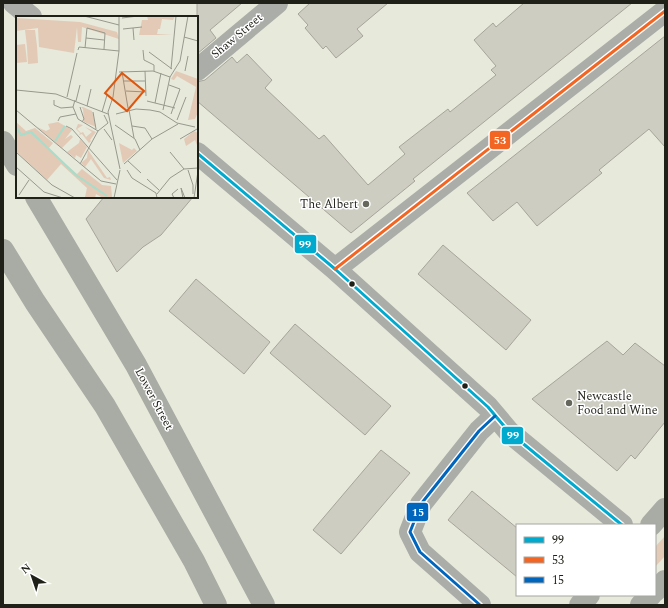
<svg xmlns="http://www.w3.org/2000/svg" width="668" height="608" font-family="Spectral,serif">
<rect width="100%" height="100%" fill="#e7e9db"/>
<!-- green -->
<path fill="#e2cab6" d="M665,536V556L655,567V547Z"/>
<!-- building -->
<path fill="#cecdc2" stroke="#a7a59b" d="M197,3H242L210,30L216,38L197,54Z
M310,3H388L357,29L363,36L336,58L326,46L323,49L305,28L308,25L298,14Z
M524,3H632L413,179L415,181L351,233L197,101V82L205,80L232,57L237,63L247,54L272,80L265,88L319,139L324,135L368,185L405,154L399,147L448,109L450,112L496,75L491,70L496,66L474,40L493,23L496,27Z
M665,36V147L649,129L599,170L602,173L537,226L517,202L493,221L467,193Z
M104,197H193L161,235L143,247L117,272L86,219Z
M443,245L531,320L506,350L418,274Z
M196,279L270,342L244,374L169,311Z
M295,324L391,406L365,435L270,353Z
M607,341L623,355L635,343L665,366V422L635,459L631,455L617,471L532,399Z
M381,450L410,473L341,554L313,530Z
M472,491L517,528V577L448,520Z"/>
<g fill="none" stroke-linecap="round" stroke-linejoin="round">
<!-- minor -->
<path stroke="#aaada8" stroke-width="22" d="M14,3L31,17
M197,70L277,3
M197,153L335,269L488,407L509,432L622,525
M335,269L665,11
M480,605L420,552L410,532L421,504L479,431L495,416"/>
<!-- trunk -->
<path stroke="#a9aca4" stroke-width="22" d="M3,142L17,165
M36,197L136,365L264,605
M3,250L35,302L105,406L194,561L216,605
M651,525L665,509
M655,591L665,581
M580,605L589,595
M641,605L651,595"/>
<defs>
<path id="bus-1" d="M197,153L335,269L488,407L509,432L622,525"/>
<path id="bus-2" d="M335,269L665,11"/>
<path id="bus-3" d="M480,605L420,552L410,532L421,504L479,431L495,416"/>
</defs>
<!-- bus-1 casing -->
<use href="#bus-1" stroke="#fff" stroke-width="6"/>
<!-- bus-2 casing -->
<use href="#bus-2" stroke="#fff" stroke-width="6"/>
<!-- bus-3 casing -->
<use href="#bus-3" stroke="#fff" stroke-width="6"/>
<!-- bus-1 -->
<use href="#bus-1" stroke="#00a9ce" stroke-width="3"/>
<!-- bus-2 -->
<use href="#bus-2" stroke="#f26522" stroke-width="3"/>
<!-- bus-3 -->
<use href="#bus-3" stroke="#0065bd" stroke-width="3"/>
</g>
<!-- markers -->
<g fill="#65665c" stroke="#fff" stroke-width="1.5">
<circle cx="366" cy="204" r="4"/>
<circle cx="569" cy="403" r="4"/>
</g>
<g fill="#1f2017" stroke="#fff" stroke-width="1.5">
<circle cx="352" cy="284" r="3.5"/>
<circle cx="465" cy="386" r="3.5"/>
</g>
<g text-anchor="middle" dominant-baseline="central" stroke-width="3" stroke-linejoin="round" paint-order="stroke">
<!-- street labels -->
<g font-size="12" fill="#1f2017" stroke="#fff">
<text transform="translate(237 36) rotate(-40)">Shaw Street</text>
<text transform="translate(154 399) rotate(62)">Lower Street</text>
</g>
<!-- poi labels -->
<g font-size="12" fill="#1f2017" stroke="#fff" text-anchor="end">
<text x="358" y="204">The Albert</text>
<text x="577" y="396" text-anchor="start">Newcastle<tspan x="577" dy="14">Food and Wine</tspan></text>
</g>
</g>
<!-- overview -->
<g transform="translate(16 16)">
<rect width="182" height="182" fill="#e7e9db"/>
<path d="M131,0H159L157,4L146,3L144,13H142L141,18L157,19H123L126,4H132ZM0,2L64,6L101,16L103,23L66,11L65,26H62L61,11L58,37L23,31L22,12L0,15ZM9,14H19L21,30L11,31ZM9,28L11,46L0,47V29ZM21,30L22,47L12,48L11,31ZM160,55L182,63V96L179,103L172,104L180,71L161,60L158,64L155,63ZM65,91H67L76,95L80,111L68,106L67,93ZM0,106L10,115L19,112L37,127L32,133L61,158L66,153L86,169L95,170L96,181L87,182L80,178L79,182L69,181L71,172L45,148L31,164L0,135ZM42,106L56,114L49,123L55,119L57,121L46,132L21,111L30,115L34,113L32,108ZM62,108L67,109L61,113L65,117L67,116L70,121L76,116L69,111L80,116L74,124L71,121L75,125L73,127L66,118L63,119L64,117L60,113ZM178,115L182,117L181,129L179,124L170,130L168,123ZM64,123L71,131L65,142L60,139L59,142L51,136L63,127ZM103,127L116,134L118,132L121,135L107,147ZM72,134L91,162L94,161L95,164L88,162L75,143L69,151L65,147L71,142Z" fill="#e2cab6"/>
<path fill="none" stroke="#a7ddcb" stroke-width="2" d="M0,110L5,119L15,116L60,159L91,180M39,125L49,110"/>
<path fill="none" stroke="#97998d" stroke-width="1" d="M68,0L103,9M103,0V35L97,81L92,96L104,153M106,2L122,0M117,12L118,24M107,13L126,11M168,21L182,25M70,22L88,24M69,32L71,12L89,17L88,33M62,34L63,31L103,35M127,34L128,44L138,49V55M133,36L156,53M155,53L160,0M129,55L130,80M169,55L172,40M103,56L137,55L154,61M106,56L112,92M154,61L164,45L172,0M108,65H129M153,69L164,73L155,98M0,74L40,78L92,98M110,75L130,76M51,81L61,37M38,84V89L45,92L57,91M59,84L57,91L62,103L82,115M60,85L64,69M131,85L159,92M139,87L145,57M71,90L75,73M64,91L68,103L66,106M0,94L85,165L100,168M113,94L118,122M147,94L154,61M77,96L80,113M86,96L91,79M100,98L120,93L134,94L144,96L161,107L179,111M161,104L170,81M42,105L44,101L60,98M99,109L119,123L124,134M50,110L56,113L101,164M116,110L129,112L136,123M88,113L96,124M164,123L181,113M0,136L36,169L59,182M154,136L168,153L182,152M112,145L125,157M64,148L82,115L92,107L88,99M108,148L136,123L162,108M0,151L28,176L47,182M111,154L116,162L140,177L141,182M172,154L177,169V178M131,163L143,174M141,178L154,162L168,153M3,179L13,164M98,182L104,154M158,182L156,178L162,173M167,182L165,172L169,182M178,182L182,155"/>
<path fill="#de560d" fill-opacity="0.15" stroke="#de560d" stroke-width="2" d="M106,57L128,75L111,95L89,77Z"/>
<rect width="182" height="182" fill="none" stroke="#1f2017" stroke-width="2"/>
</g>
<g stroke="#fff" stroke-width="1.5">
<rect x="489" y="130" width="22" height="20" rx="4" fill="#f26522"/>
<rect x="294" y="234" width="23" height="20" rx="4" fill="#00a9ce"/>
<rect x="501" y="426" width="23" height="19" rx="4" fill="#00a9ce"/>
<rect x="406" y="502" width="23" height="20" rx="4" fill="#0065bd"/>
</g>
<g font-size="11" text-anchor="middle" font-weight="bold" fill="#fff">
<text x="500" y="144">53</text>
<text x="305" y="248">99</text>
<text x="513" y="439">99</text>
<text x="418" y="516">15</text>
</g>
<!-- border -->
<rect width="668" height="608" fill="none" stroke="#1f2017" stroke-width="8"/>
<!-- legend -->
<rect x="516" y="524" width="140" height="72" fill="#ffffff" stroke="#a5a6a2"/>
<rect x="524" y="537" width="20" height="6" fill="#00a9ce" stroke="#a5a6a2"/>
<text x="552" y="544" font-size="12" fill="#1f2017">99</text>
<rect x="524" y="557" width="20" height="6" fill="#f26522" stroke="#a5a6a2"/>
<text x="552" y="564" font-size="12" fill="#1f2017">53</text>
<rect x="524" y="577" width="20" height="6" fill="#0065bd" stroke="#a5a6a2"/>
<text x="552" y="584" font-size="12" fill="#1f2017">15</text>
<!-- north arrow -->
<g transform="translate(32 576) rotate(320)" stroke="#ffffff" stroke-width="3" paint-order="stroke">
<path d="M0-3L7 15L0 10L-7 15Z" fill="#1f2017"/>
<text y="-6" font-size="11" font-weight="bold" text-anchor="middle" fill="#1f2017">N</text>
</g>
</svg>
